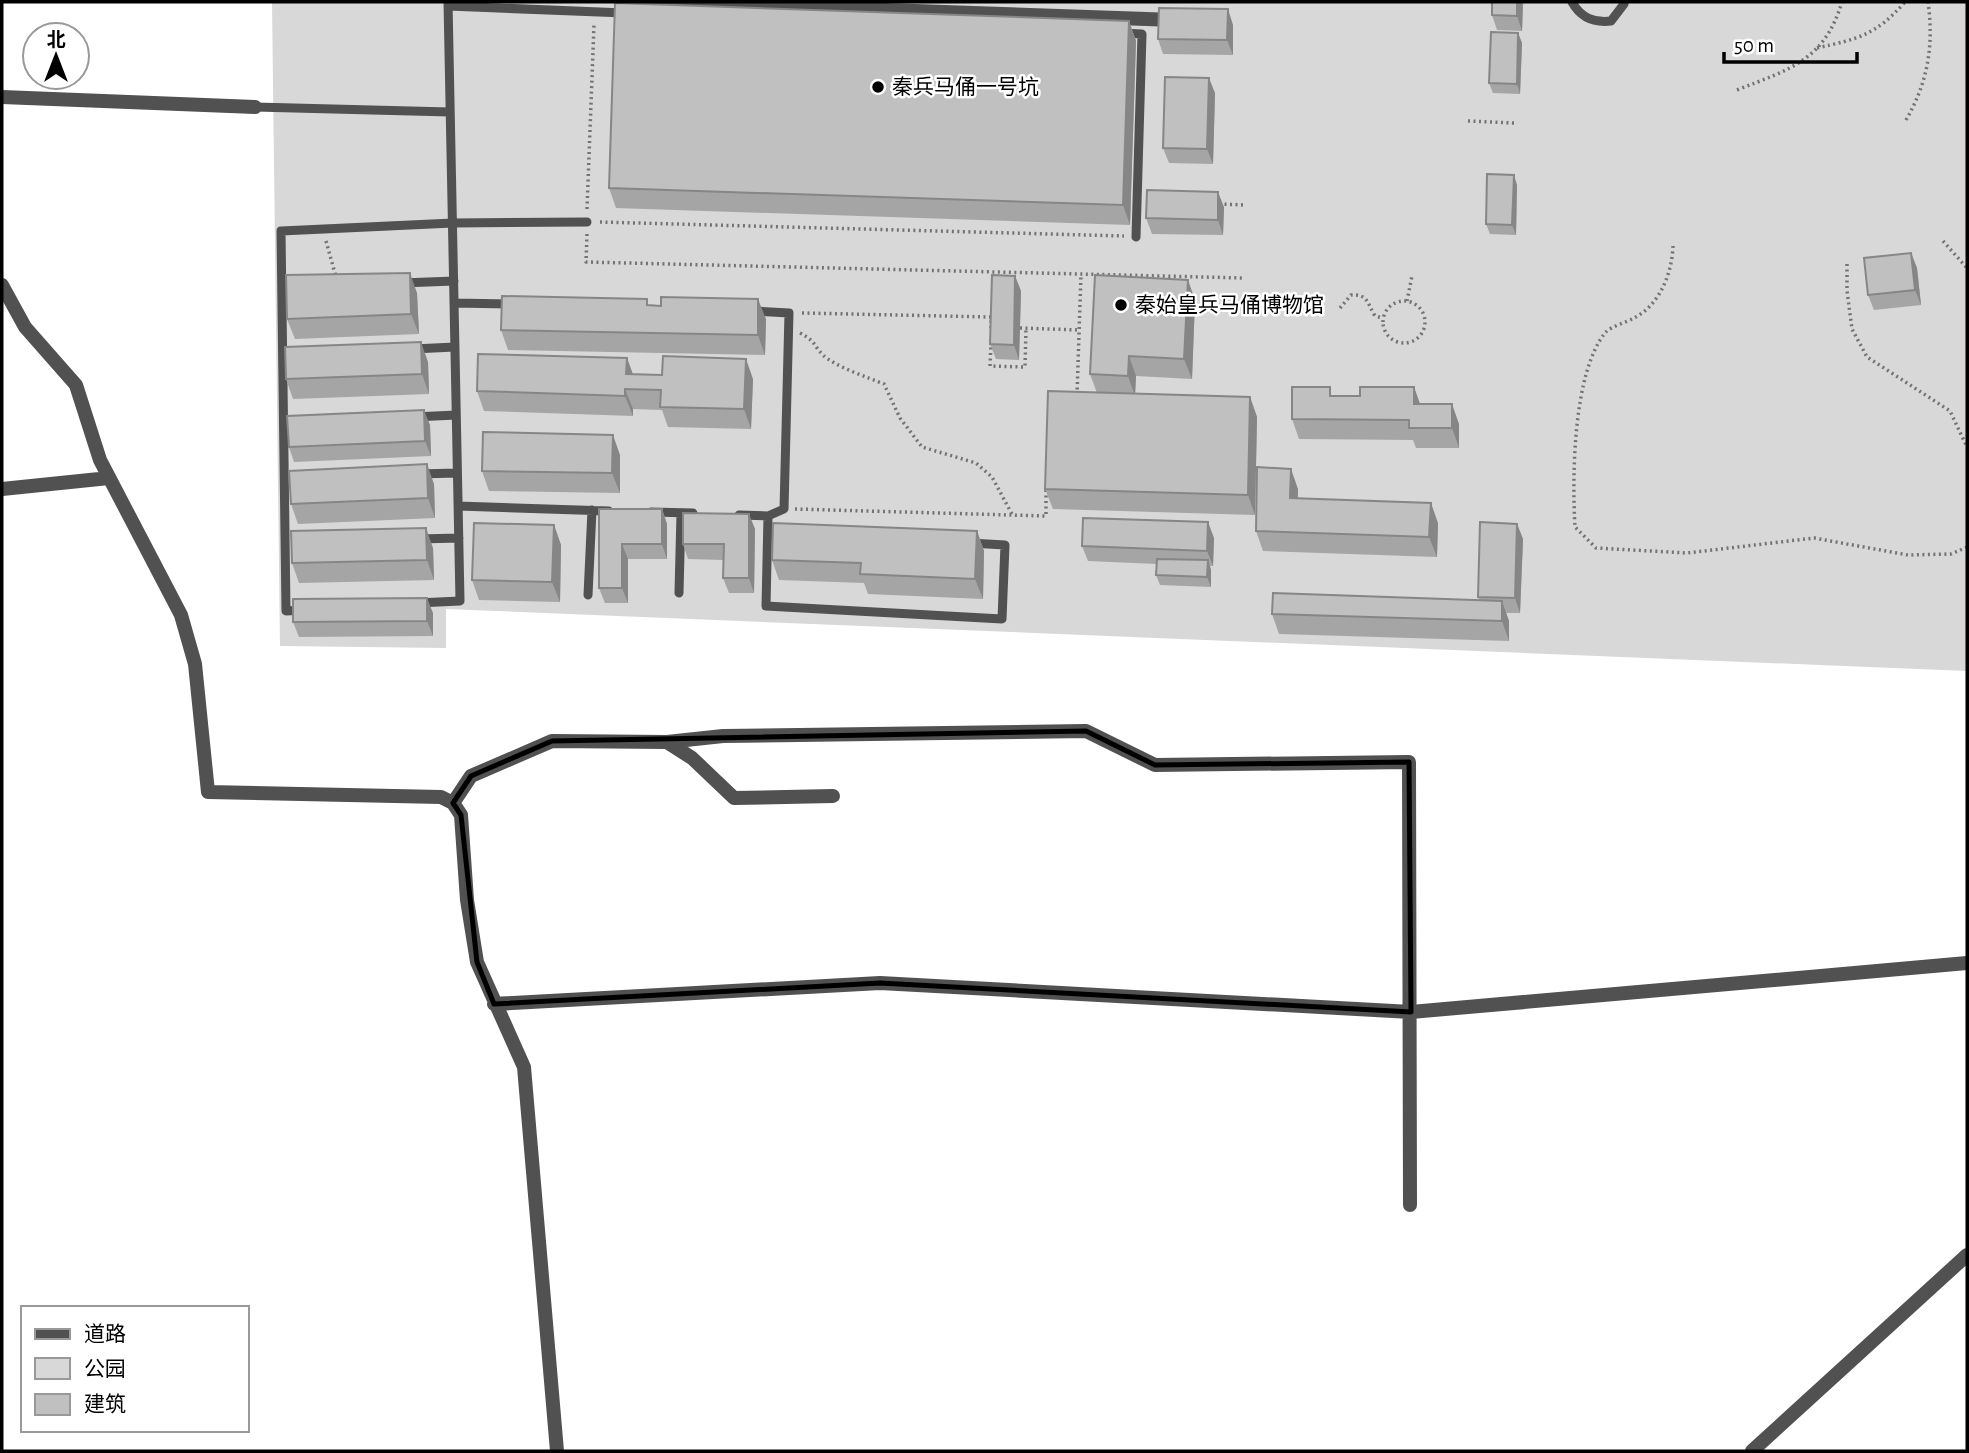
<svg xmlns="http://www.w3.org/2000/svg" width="1969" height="1453" font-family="'Alegreya Sans','Noto Sans SC',sans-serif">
<rect width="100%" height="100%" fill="#fff"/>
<!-- green -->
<path fill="#d8d8d8" d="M272,2H1967V671L446,609V648L280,646Z"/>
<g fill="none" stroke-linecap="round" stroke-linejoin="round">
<!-- path -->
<path stroke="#737373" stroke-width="3.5" stroke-dasharray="2 3.5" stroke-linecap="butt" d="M1817,48C1858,39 1876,35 1905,2
M1737,90C1790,69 1824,61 1842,2
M1906,120C1928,82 1934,45 1928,2
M1468,121L1514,123
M1219,204L1246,205
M587,209L594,25
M600,222L1124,236
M587,234L586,262L1244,278
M326,241L336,277
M1943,241L1967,268
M1673,246C1672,273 1660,305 1634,318C1625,323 1611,326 1605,333C1573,373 1572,477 1575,527L1596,548L1687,553L1814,538L1908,555L1951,554L1967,547
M1847,264V291L1852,329L1867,357L1950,411L1967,447
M1383 322a21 21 0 1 1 42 0a21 21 0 1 1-42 0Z
M1407,301L1412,276
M1340,308L1351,295C1368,294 1367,303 1375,316L1383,318
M802,313L991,317V331
M1020,328L1079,330
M800,333C817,342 812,344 823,355C834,366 869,378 884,384L900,418L922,447L976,463L992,477L1013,516
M991,342L990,366L1025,367L1026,328
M1077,395L1081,274
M795,509L1046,516V488"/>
<!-- lane -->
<path stroke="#515151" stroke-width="9" d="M1572,2C1581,18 1594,23 1611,21L1624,4
M448,6L625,13
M1121,33L1142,34L1136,237
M255,107L450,112
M402,283L454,281
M454,303L512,304
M413,349L455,347
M414,417L456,415
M418,474L457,473
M458,506L609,511
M651,512L693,513
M739,515L768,516L784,509L789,313L753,311
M768,516L766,606L1002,619L1005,545L970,543
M419,539L459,538
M679,593L681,513
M588,595L592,510
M417,603L460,601L448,2
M305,610L286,611L281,231L453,223L587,222"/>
<!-- street -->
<path stroke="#515151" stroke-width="14" d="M652,2L1175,20
M2,97L255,107
M2,285L25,327L76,385L100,460L181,615L195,664L208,792L441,797L453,803L461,815L467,900L477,962L524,1067L557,1451
M2,489L109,478
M667,742L723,736L1086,731L1155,765L1409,762L1410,1205
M453,803L471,776L552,741L667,742L692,758L734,798L833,796
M494,1004L880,983L1411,1012L1967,963
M1752,1451L1967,1255"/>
</g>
<!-- wall -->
<path fill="#a5a5a5" d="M1492,2H1523L1522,31L1497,30L1492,15Z
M1129,21L1136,41L1130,225L616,208L609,188Z
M1233,25V55L1163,54L1158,39Z
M1518,33L1522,43L1520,94L1493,93L1489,83Z
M1215,93L1213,164L1169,163L1163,148Z
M1517,185L1516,235L1490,234L1486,224Z
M1224,207L1223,235L1152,234L1146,218Z
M1911,253L1917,268L1921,305L1874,310L1868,295Z
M1015,276L1021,291L1019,360L996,359L990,344Z
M417,293L419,334L295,339L287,319Z
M1195,300L1192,379L1136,376L1135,394L1250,397L1257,417L1255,515L1053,509L1045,489L1097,393L1090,374Z
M649,305L661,306L766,319L765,355L508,350L501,330Z
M627,358L633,374L753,379L751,429L668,427L662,410L633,409V416L484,411L477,391Z
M428,362L429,394L293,399L286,379Z
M1414,387L1420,404L1459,424V448H1416L1413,440L1299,439L1292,419L1334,396H1360Z
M430,425L431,456L294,462L289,447Z
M620,455V493L489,491L482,471Z
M434,484L435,518L298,524L291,504Z
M1298,489V498L1438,523L1437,557L1263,551L1256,531Z
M599,509H662L667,524V559H628V603H605L599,588Z
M1517,524L1523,539L1520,613H1506L1509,621V641L1279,634L1272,614L1479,600L1478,597Z
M554,525L561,545L560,602L479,600L472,580Z
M755,529L754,593H729L723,578V560L688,559L683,544Z
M977,531L984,551L983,599L868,594L864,583L779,580L772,560Z
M1214,538L1213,566H1210L1211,570V587L1160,585L1156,575L1157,564L1088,561L1082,546Z
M433,548L434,580L299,583L292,563Z
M433,613V636L299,637L293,622Z"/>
<!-- shaded-wall -->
<path fill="#868686" d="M1517,2H1523L1522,31L1517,16Z
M1228,9L1233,25V55L1227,40Z
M1129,21L1136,41L1130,225L1123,205Z
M1518,33L1522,43L1520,94L1517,84Z
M1209,78L1215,93L1213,164L1207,149Z
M1514,175L1517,185L1516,235L1512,225Z
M1218,192L1224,207L1223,235L1218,220Z
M1911,253L1917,268L1921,305L1915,290Z
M410,273L417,293L419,334L411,314Z
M1015,276L1021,291L1019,360L1014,345Z
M1188,280L1195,300L1192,379L1184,359Z
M758,299L766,319L765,355L758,335Z
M421,342L428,362L429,394L422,374Z
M1129,356L1136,376L1135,396L1128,376Z
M627,358L634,378L626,374Z
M746,359L753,379L751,429L744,409Z
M1414,387L1421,407L1414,404Z
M625,389L633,409V416L625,396Z
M1250,397L1257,417L1255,515L1248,495Z
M1452,404L1459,424V448L1452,428Z
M424,410L430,425L431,456L425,441Z
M613,435L620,455V493L612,473Z
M427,464L434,484L435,518L428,498Z
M1291,469L1298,489L1297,518L1290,498Z
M1431,503L1438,523L1437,557L1429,537Z
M662,509L667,524V559L662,544Z
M749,514L755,529L754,593L749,578Z
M1208,522L1214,538L1213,566L1207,551Z
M1517,524L1523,539L1520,613L1515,598Z
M554,525L561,545L560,602L552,582Z
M426,528L433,548L434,580L427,560Z
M977,531L984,551L983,599L975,579Z
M622,544L628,559V603L622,588Z
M1208,560L1211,570V587L1207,577Z
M427,598L433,613V636L427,621Z
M1502,601L1509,621V641L1502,621Z"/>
<!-- building -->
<path fill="#c0c0c0" stroke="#868686" stroke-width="2" d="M1492,2H1517V16L1492,15Z
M615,3L1129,21L1123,205L609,188Z
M1159,8L1228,9L1227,40L1158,39Z
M1491,32L1518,33L1517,84L1489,83Z
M1165,77L1209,78L1207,149L1163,148Z
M1487,174L1514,175L1512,225L1486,224Z
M1147,190L1218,192V220L1146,218Z
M1911,253L1915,290L1868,295L1864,258Z
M410,273L411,314L287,319L286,275Z
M992,275L1015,276L1014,345L990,344Z
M1095,275L1188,280L1184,359L1129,356L1128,376L1090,374Z
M502,296L647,299V305L661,306V297L758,299V335L501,330Z
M421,342L422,374L286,379L285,347Z
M478,354L627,358L626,374L662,375L663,356L746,359L744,409L660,407L661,390L625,389V396L477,391Z
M1292,387H1330V396H1360V387H1414V404H1452V428H1409V420L1292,419Z
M1048,391L1250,397L1248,495L1045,489Z
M424,410L425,441L289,447L287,416Z
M483,432L613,435L612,473L482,471Z
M427,464L428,498L291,504L289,471Z
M1257,467L1291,469L1290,498L1431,503L1429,537L1256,531Z
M599,509H662V544H622V588H599Z
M683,513L749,514V578H723L724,544H683Z
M1083,518L1208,522L1207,551L1082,546Z
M1480,522L1517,524L1515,598L1478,597Z
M474,523L554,525L552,582L472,580Z
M773,523L977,531L975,579L860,574L861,563L772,560Z
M426,528L427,560L292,563L291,531Z
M1157,559L1208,560L1207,577L1156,575Z
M1273,593L1502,601V621L1272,614Z
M427,598V621L293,622V599Z"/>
<!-- marked area -->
<path fill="none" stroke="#000" stroke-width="5" stroke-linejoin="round" d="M1086,731L1155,765L1409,762L1411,1012L880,983L494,1004L477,962L461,815L453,803L471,776L552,741Z"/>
<!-- markers -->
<g fill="#000" stroke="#fff" stroke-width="2.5">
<circle cx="878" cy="87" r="7"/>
<circle cx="1121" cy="305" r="7"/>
</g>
<g text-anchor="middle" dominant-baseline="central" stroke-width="5" stroke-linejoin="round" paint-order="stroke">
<!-- poi labels -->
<g font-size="21" fill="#000" stroke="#fff" text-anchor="start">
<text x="892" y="87">秦兵马俑一号坑</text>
<text x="1135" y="305">秦始皇兵马俑博物馆</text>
</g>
</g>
<!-- border -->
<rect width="1969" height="1453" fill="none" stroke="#000000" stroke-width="7"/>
<!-- legend -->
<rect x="21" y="1306" width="228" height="126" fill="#ffffff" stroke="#999999" stroke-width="2"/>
<rect x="35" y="1329" width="35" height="10" fill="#515151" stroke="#999999" stroke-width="2"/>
<text x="84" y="1341" font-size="21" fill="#000000">道路</text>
<rect x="35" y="1358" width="35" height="21" fill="#d8d8d8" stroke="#999999" stroke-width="2"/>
<text x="84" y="1376" font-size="21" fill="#000000">公园</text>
<rect x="35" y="1394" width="35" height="21" fill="#c0c0c0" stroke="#999999" stroke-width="2"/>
<text x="84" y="1411" font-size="21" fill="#000000">建筑</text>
<!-- north arrow -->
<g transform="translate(56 56)"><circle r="33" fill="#ffffff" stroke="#999999" stroke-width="2"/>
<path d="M0-5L12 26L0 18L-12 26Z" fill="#000000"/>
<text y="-10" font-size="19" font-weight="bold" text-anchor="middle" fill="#000000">北</text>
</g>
<!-- scale -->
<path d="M1724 52v10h133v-10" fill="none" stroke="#000000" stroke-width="3.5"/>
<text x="1734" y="52" font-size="21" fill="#000000" stroke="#ffffff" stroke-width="5" paint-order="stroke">50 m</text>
</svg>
